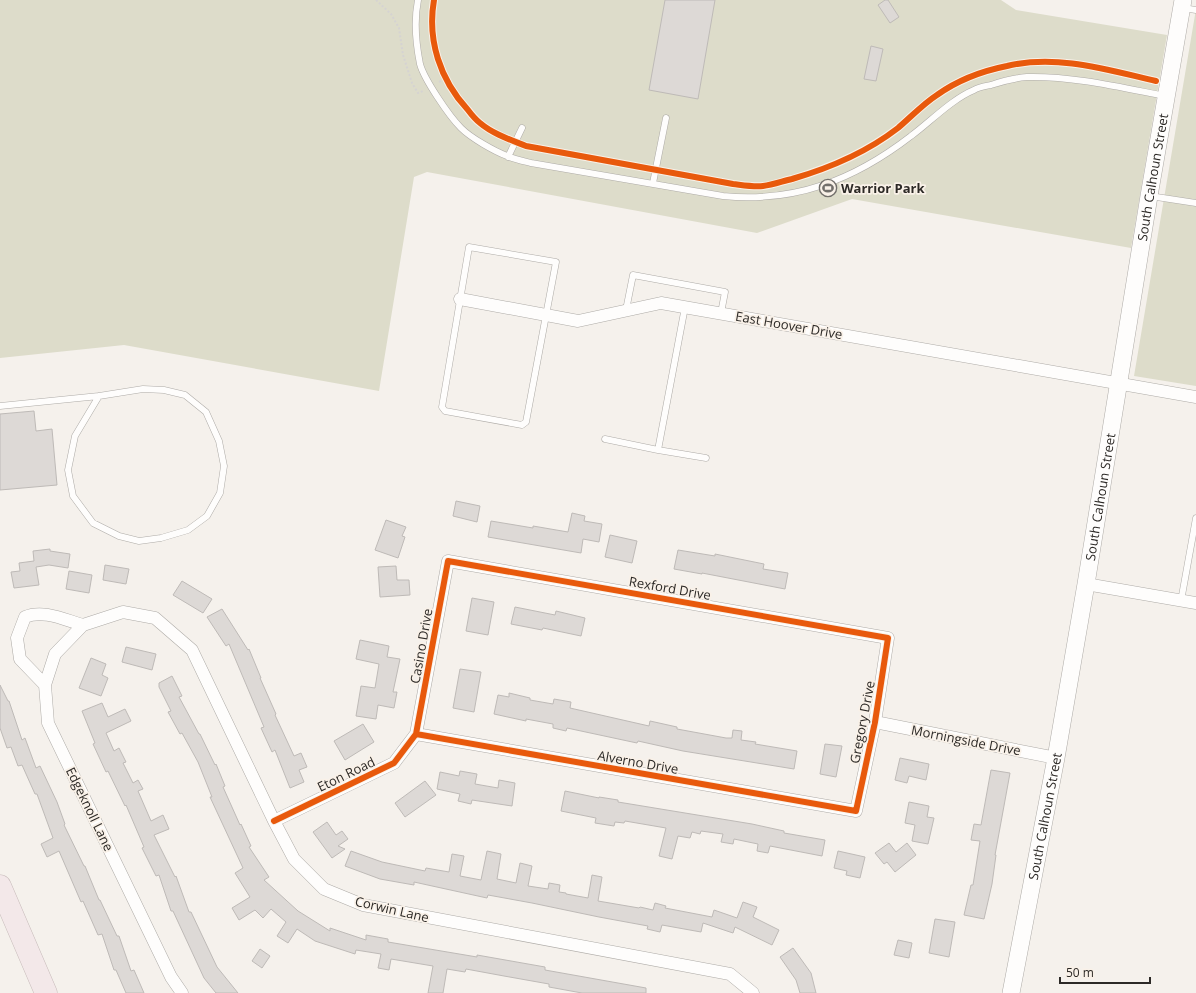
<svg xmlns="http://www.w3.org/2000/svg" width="1196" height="993" font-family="'Open Sans',sans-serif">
<rect width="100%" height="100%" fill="#f5f1ec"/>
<!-- green -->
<path fill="#dddcca" d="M0,0H1001L1016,10L1167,35L1131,248L852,199L757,233L427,172L414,177L379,391L124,345L0,358Z
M1196,9V386L1134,376Z"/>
<!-- building -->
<path fill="#ddd9d6" stroke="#bebab7" d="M665,0H715L698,99L649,90Z
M885,0H888L899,17L890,23L878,5Z
M871,46L883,49L876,81L864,79Z
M34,411L36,431L52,429L57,485L0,490V414Z
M456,501L480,506L477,522L453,516Z
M572,513L585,516L584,521L602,524L599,542L583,539L581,553L488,537L491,521L533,528V526L568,532Z
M386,520L406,527L402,536L405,537L398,558L375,550Z
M610,535L637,541L632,563L605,557Z
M50,549V551L70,554L68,568L49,565L36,567L39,585L14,588L11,572L20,571L19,563L34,561L33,551Z
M678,550L715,556V554L764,564L763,569L788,573L785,589L702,573V574L674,569Z
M105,565L129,569L126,584L103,580Z
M396,566L397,580H409L410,595L380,597L378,567Z
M69,571L92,575L89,593L66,589Z
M182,581L212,599L203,613L173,595Z
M472,598L494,602L488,635L466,631Z
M515,607L555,615L556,611L585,618L581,636L543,628L542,630L511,624Z
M222,609L248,650L249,649L261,678H260L276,714L275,715L294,756L301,753L307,767L299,770L304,782L290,788L275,750L272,752L261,728L264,727L229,644L226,646L207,617Z
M360,640L389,646L387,657L400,659L393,692H397L394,708L378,705L376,719L356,716L361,686L375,688L379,664L356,659Z
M126,647L156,654L152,670L122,662Z
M91,658L106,664L102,675L108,678L101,696L79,688Z
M460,669L481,672L474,712L453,708Z
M172,676L182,696L179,697L199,734H200L215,765L216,764L225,786L223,787L240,825L241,824L251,846L249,847L269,877L264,880L298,911L330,931V928L366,940V935L388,939V942L477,957V955L545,967V970L646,988V993H582L549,987V984L504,976L466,969L465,972L447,969L443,993H428L433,966L391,959L389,970L378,968L381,954L356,950L355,954L315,941L297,929L288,943L277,936L286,922L271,909L263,918L255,910L239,920L232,908L250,897L235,873L243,868L210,797H212L198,762L182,733L180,734L168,712L171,711L159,687V683Z
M0,685L8,701H9L22,740L25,738L36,768L40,766L57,802L65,824L64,825L84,866H85L99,900H100L117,936H119L131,971L134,970L144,993H126L116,970H114L102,934L98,935L83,901L81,902L59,851L47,857L41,844L53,838L37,794H35L22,765L18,766L11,747L7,748L0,728Z
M509,693L530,698V700L553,704L554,699L571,702L570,708L649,726L650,721L677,727V729L726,738H732L733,730L742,731L741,740L756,742L755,744L797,751L794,769L683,751L638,741L637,743L567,728L566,731L553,728V724L526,719V721L494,714L498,695L509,697Z
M102,703L108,717L125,709L131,721L106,733L114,751L119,748L126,762L123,763L133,783L138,780L143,789L138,791L151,821L163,815L169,829L154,835L175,877L176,876L189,912H191L217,967L238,993H216L204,978L173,911H171L159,875L156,876L142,848L144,847L126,805L125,806L108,771L106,772L93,744L95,743L82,711Z
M363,724L374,742L345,760L334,741Z
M825,744L842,746L836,777L820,774Z
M900,758L929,764L926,780L909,776L907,783L895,780Z
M991,770L1010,773L995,855H996L992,884L984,919L964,915L971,885H973L980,841L971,840L974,824L981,825Z
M460,771L477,774L475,784L498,788L499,780L515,783L512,806L472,800L471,804L458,801L460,794L437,789L440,772L459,776Z
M425,781L436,795L405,817L395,803Z
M565,791L599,798V797L618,800V802L752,824L784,831V833L825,840L822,856L770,846L768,853L757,851L758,844L734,839L733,844L721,842L723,834L701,831L700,834L692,832L690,838L678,836L672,859L659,856L666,828L625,821L624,823L615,822L614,826L595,823L596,818L561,811Z
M909,802L929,806L927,817L934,818L928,844L912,841L915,825L905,823Z
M327,822L336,835L342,831L348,839L338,846L345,849L332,858L313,832Z
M889,843L896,852L907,843L916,855L895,872L887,862L884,864L875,853Z
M351,851L382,862L425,871L426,868L449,872L452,854L464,856L460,876L481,880L487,851L501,854L497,879L516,883L520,863L532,866L528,886L548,889L549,883L560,885L559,892L566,893V894L588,898L592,875L602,877L598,901L639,908L640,907L653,910L655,903L666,906L665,908L712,917L714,910L737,918L743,902L757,907L753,917L779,930L772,945L735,927L733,933L703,923L701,932L662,925L660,932L647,929L648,926L599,917L532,903L488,895L487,898L414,882V885L380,879L345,866Z
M838,851L865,857L860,878L846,875L847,871L834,868Z
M935,919L955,922L949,957L929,953Z
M898,940L912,943L909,958L894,955Z
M793,948L811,973L816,993H800L796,980L780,957Z
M260,949L270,956L262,968L252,961Z"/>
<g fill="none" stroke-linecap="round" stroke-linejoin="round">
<defs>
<path id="lane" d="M418,0C414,20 416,44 420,64C424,79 449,116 461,128C471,138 494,151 507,156C514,159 523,161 531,163L723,196C795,203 854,180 911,136C930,122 952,99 974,90C979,87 986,86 991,85C1003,81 1015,78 1027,77C1073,76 1119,87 1165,96
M1183,8L1196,10
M508,157L522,128
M653,183L666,118
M1150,196L1196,203
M469,247L556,262L526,422L522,425L445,411L442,407Z
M626,310L633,275L725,292L721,313
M0,406L99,396L143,389L164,390L185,395L206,412L219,441L224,466L220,493L207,516L188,530L161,538L139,541L119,536L93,523L73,496L68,470L75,436L99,396
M605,439L658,450L685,307
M658,450L706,458
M1181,601L1196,518"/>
<path id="street" d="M460,299L578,321L661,303L1196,397
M1086,584L1196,603
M45,685L20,659L17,638L25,617C43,609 65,620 83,625
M875,722L1056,758
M274,821L394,763L416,734L448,561L888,638L875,722L856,811L416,734
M182,993L171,977L48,723L45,685L55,654L83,625L123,612L155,618L192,650L274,821L294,859L324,889L363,905L730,974L753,993"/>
<g id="secondary">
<path id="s1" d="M1011,993L1056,758L1086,584L1149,196L1183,0"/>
</g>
<path id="highway" d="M0,886L46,993"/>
</defs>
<!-- lane casing -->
<use href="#lane" stroke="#aeaba7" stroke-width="7"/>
<!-- street casing -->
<use href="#street" stroke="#aeaba7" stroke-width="13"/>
<!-- secondary casing -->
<use href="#secondary" stroke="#aeaba7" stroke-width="18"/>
<!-- highway casing -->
<use href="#highway" stroke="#c7bbba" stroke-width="23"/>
<!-- path -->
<path stroke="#d5d3d2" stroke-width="2" stroke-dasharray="2 2" stroke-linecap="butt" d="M376,0L391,14L399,28L403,55L412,83L418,93L423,91
M439,82L445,79"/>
<!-- lane -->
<use href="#lane" stroke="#fefdfc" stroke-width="6"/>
<!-- street -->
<use href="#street" stroke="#fefdfc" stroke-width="12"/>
<!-- secondary -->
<use href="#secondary" stroke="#fefdfc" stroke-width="17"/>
<!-- highway -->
<use href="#highway" stroke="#f3e8e9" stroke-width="22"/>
<defs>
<path id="cycleway" d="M434,0C427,40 440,80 468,110C471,114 475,119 480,123C493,134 511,140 526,146L733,184C742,185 753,187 763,186C773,185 783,181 792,179C830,168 867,152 898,128C911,117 923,104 937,95C958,80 982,71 1007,66C1057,54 1108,70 1156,81
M274,821L394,763L416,734L448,561L888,638L875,722L856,811L416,734"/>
</defs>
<!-- cycleway casing -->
<use href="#cycleway" stroke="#f9f1e8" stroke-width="8"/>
<!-- cycleway -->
<use href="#cycleway" stroke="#e8590c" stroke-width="6"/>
</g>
<!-- icons -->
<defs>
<symbol id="stadium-ring" viewBox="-11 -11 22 22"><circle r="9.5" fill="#f9f1e8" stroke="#726f6b" stroke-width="1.5"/><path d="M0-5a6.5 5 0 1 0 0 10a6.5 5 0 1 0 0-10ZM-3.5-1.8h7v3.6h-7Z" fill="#726f6b"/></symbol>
</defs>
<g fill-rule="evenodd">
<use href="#stadium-ring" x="818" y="178" width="20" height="20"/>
</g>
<g text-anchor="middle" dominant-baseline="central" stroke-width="3.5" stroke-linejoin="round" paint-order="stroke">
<!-- street labels -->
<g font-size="13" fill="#2c2926" stroke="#f9f1e8">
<text stroke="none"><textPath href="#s1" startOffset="828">South Calhoun Street</textPath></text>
<text transform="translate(789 325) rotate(10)">East Hoover Drive</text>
<text stroke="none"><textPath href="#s1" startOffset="504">South Calhoun Street</textPath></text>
<text transform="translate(670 588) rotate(10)">Rexford Drive</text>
<text transform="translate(421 646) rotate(-80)">Casino Drive</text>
<text transform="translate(862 722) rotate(-79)">Gregory Drive</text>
<text transform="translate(966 740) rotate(11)">Morningside Drive</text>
<text transform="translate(638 762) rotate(10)">Alverno Drive</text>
<text transform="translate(346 774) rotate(-26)">Eton Road</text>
<text transform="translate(90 809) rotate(64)">Edgeknoll Lane</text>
<text stroke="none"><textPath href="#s1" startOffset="180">South Calhoun Street</textPath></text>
<text transform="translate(392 909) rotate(13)">Corwin Lane</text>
</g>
<!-- poi labels -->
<g font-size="13" font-weight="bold" fill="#2c2926" stroke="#f9f1e8" text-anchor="start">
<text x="841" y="188">Warrior Park</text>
</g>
</g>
<!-- scale -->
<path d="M1060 977v6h90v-6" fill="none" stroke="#2c2926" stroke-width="2"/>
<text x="1066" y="977" font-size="12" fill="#2c2926" stroke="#f9f1e8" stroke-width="3" paint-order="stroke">50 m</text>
</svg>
